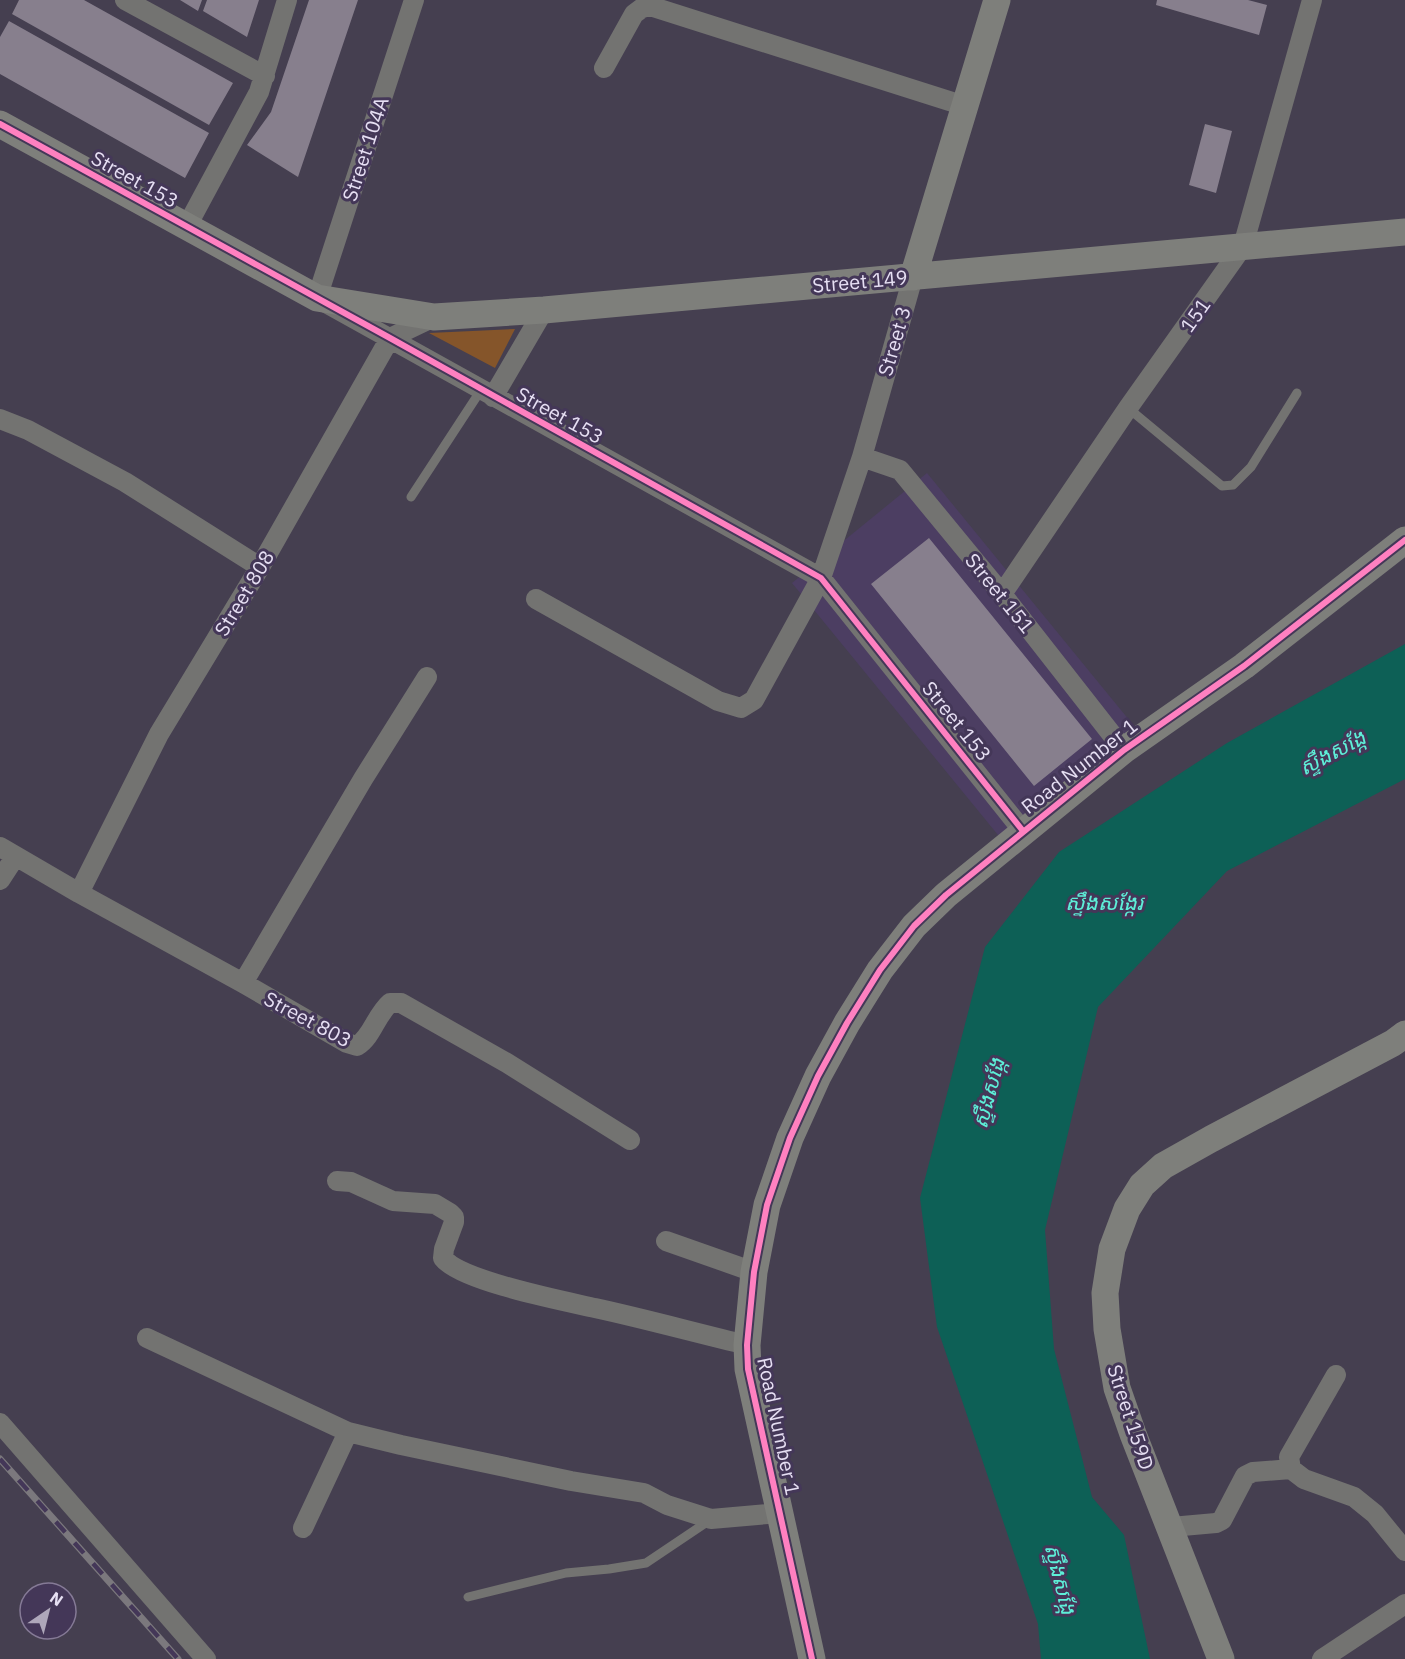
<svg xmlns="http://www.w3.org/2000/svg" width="1405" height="1659" font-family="'IBM Plex Sans','Noto Sans Khmer',sans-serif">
<rect width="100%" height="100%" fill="#453f50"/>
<!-- built -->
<path fill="#4c3e62" d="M927,473L1143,737L1007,846L792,583Z"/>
<!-- green -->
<path fill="#85552a" d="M515,329L495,368L429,333Z"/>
<!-- water -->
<path fill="#0d6056" d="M1405,644V779L1227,871L1098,1007L1045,1230L1054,1349L1092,1497L1124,1535L1150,1659H1041L1038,1624L937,1327L920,1198L985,947L1059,852L1227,743Z"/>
<!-- building -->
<path fill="#877f8d" d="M19,0H84L233,83L209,125L12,14Z
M180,0H202L198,11Z
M207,0H259L247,37L203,11Z
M309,0H358L298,177L247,145L271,112Z
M1157,0H1248L1267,5L1259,35L1156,5Z
M9,21L209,133L185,178L0,74V37Z
M1205,124L1232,131L1216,193L1189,185Z
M929,538L1092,739L1034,786L871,584Z"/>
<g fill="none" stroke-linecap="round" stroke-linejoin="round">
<!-- lane -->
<path stroke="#737371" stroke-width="9" d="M1128,408L1222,486L1233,485L1251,467L1297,393
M411,497L481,390
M468,1597L566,1573L609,1569L646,1563L710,1520"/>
<!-- street -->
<path stroke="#737371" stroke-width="20" d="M125,0L265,76
M414,0L317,298L821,578L1023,831
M604,68L634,14L642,8L650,6L965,106
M187,226L259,92L287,0
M493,397L544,310
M0,419L28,430L125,482L260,567
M862,457L900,470L1002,594L1124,750
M1002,594L1128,408L1243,246L1312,0
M536,599L718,701L741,708L754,700L821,578L862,457L913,277
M0,847L79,893L243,983L347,1043L357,1046C372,1037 376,1015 390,1003H401L507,1063L630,1140
M0,880L15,857
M79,893L159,734L260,567L390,338L434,317
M243,983L363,779L427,677
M337,1181L351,1182L393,1201L435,1204L450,1213L454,1217V1222L444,1249L443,1258C460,1281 564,1301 595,1308C646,1319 696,1333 747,1345
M666,1241L754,1272
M147,1338L348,1432L401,1445L571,1481L644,1493L667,1505L711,1519L780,1513
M1336,1375L1289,1457L1291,1469L1304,1479L1354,1497L1375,1514L1405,1551
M0,1423L206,1659
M1171,1527L1216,1523L1222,1520L1245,1476L1253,1472L1291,1469
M303,1528L348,1432
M1322,1659L1405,1604"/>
<!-- secondary -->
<path stroke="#7e7f7b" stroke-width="27" d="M0,124L317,298L434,317L544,310L1405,232
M913,277L997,0
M812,1659L748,1369L747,1345L754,1272L767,1205L790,1138L818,1076L847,1023L880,970L914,926L946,895L1124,750L1244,666L1405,540
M1221,1659L1133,1434L1117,1388L1107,1329L1105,1293L1112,1249L1127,1209L1142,1185L1163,1166L1211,1139L1393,1043L1405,1034"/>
<defs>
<path id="rail" d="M0,1459L178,1659"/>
</defs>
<!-- rail casing -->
<use href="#rail" stroke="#7b787d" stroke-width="7"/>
<!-- rail -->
<use href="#rail" stroke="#443758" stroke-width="4.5" stroke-dasharray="14" stroke-linecap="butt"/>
<defs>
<path id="cycleway" d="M0,124L390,338L821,578L1023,831
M812,1659L748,1369L747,1345L754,1272L767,1205L790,1138L818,1076L847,1023L880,970L914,926L946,895L1124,750L1244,666L1405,540"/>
</defs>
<!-- cycleway casing -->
<use href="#cycleway" stroke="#443758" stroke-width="10"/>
<!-- cycleway -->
<use href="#cycleway" stroke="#ff80c0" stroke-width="6"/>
</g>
<g text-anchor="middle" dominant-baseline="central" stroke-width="6" stroke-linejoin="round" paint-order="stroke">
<!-- street labels -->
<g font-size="20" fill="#e6dff3" stroke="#443758">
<text transform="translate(365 149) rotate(-72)">Street 104A</text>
<text transform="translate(135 179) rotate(29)">Street 153</text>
<text transform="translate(860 281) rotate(-5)">Street 149</text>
<text transform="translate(1195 315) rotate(-55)">151</text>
<text transform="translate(894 341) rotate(-74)">Street 3</text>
<text transform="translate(560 415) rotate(29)">Street 153</text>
<text transform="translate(244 593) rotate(-59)">Street 808</text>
<text transform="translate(1000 593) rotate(51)">Street 151</text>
<text transform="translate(957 721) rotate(51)">Street 153</text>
<text transform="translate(1079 766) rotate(-38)">Road Number 1</text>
<text transform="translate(308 1019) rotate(28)">Street 803</text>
<text transform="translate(1131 1417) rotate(72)">Street 159D</text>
<text transform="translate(779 1426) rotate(78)">Road Number 1</text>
</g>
<!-- water labels -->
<g font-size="21" font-style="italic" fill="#5defd8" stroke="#443758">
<text transform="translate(1332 752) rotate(-28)">ស្ទឹងសង្កែ</text>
<text x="1104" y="902">ស្ទឹងសង្កែរ</text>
<text transform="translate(988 1093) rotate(-75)">ស្ទឹងសង្កែ</text>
<text transform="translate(1061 1579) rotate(76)">ស្ទឹងសង្កែ</text>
</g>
</g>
<!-- north arrow -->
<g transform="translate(48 1611) rotate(35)"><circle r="28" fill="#443758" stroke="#857a96" stroke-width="1.5"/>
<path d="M0-4.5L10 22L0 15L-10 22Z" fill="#aea7ba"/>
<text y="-9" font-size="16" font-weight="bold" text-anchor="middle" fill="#e6dff3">N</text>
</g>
</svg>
